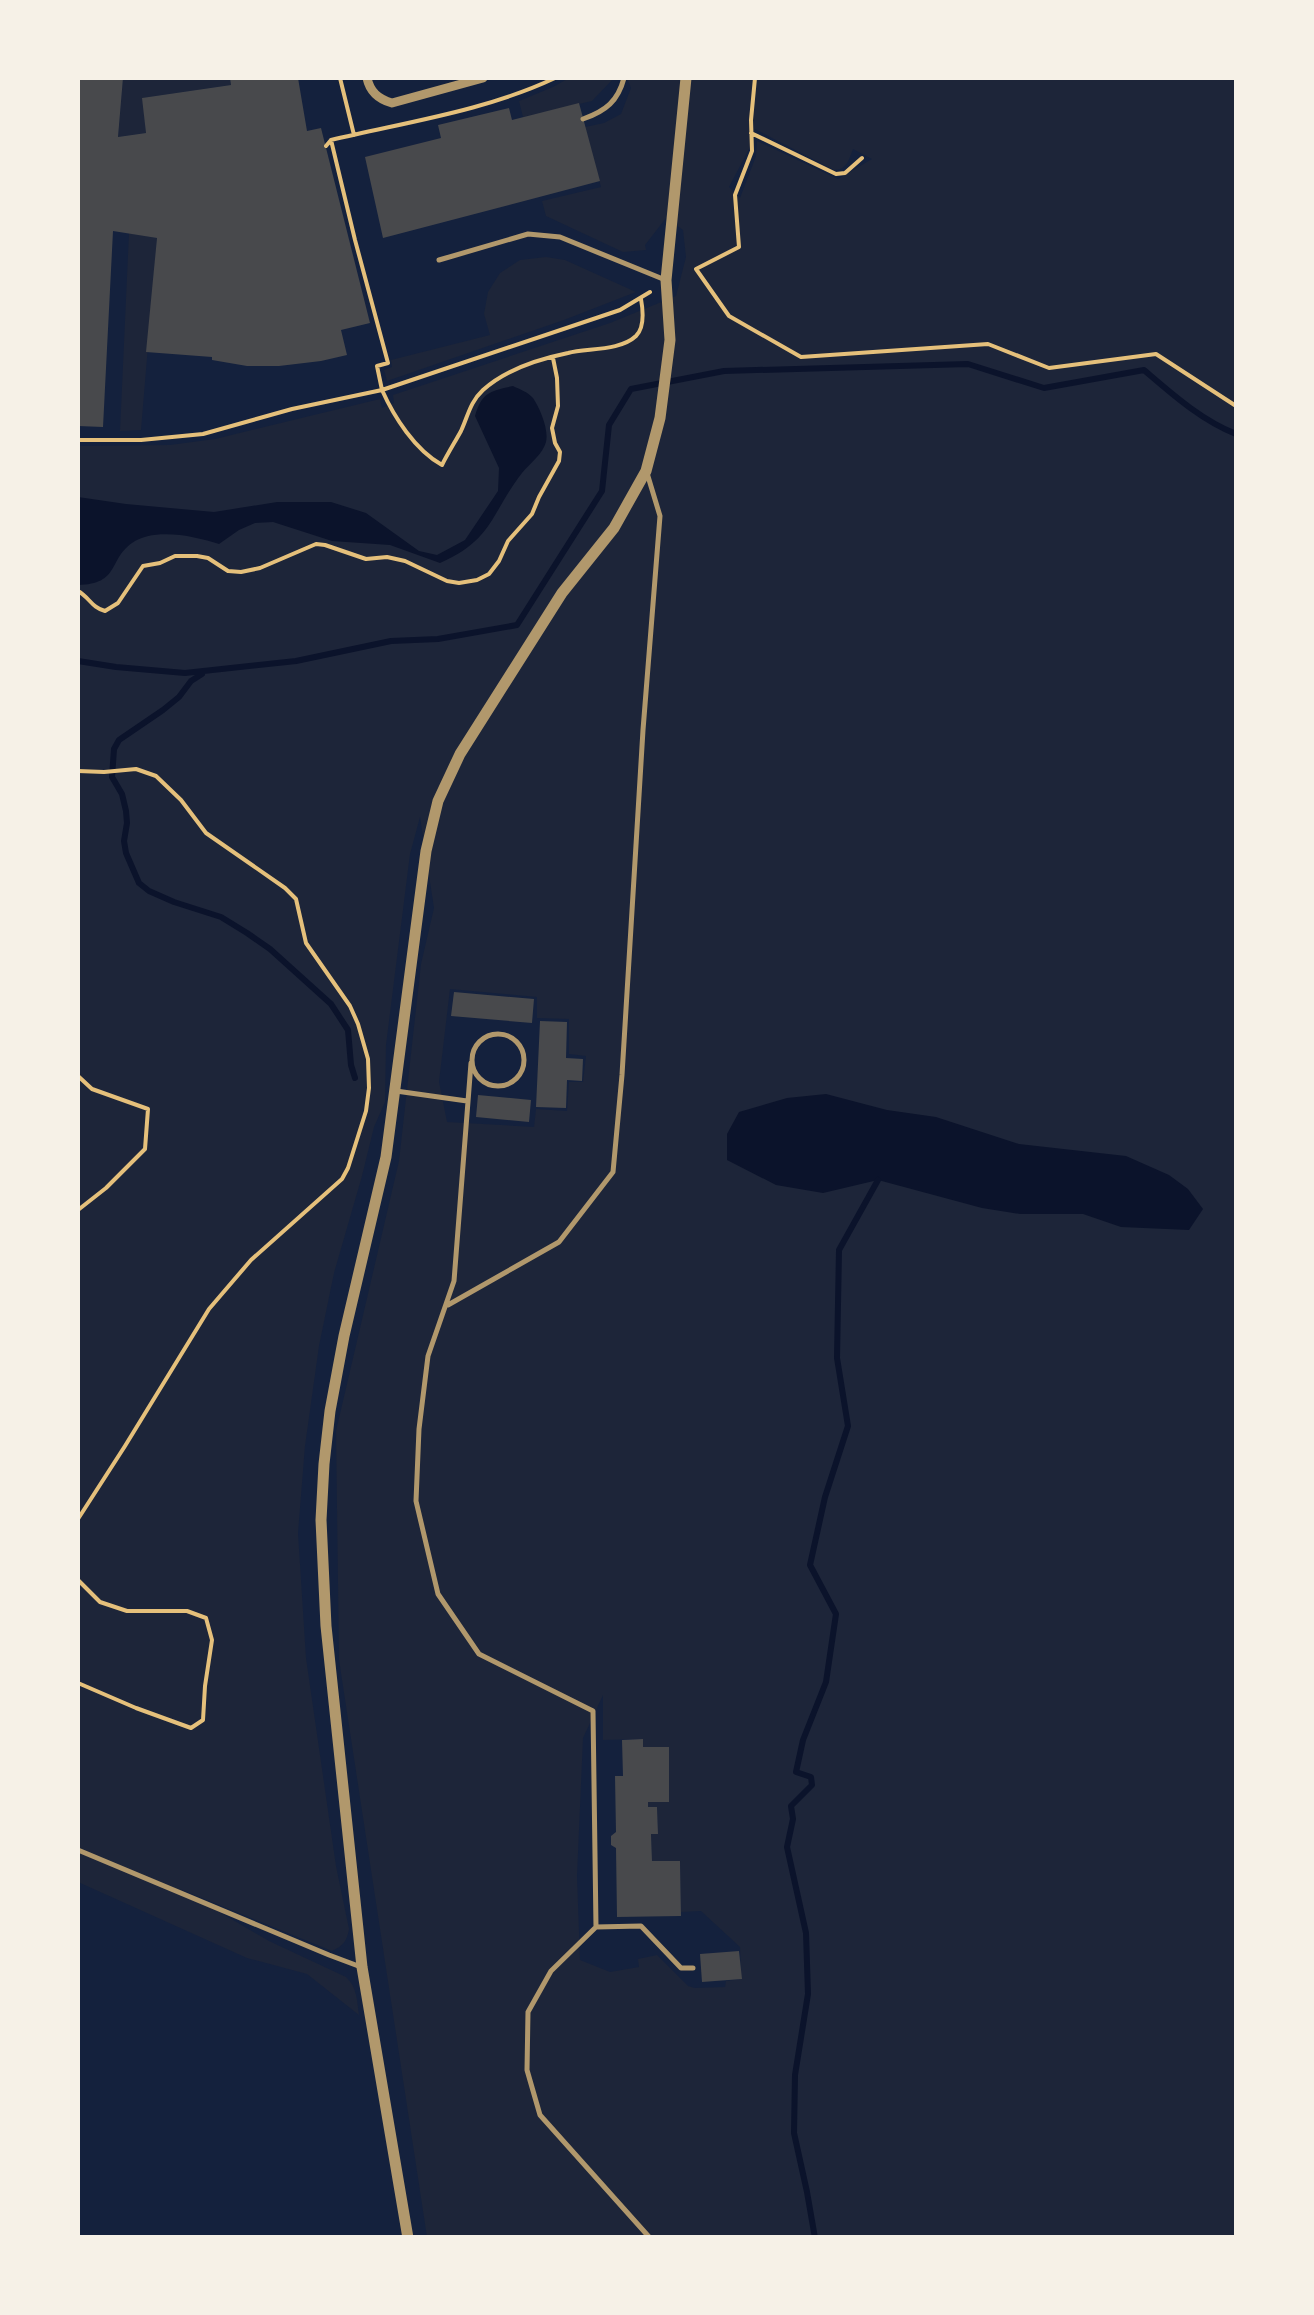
<svg xmlns="http://www.w3.org/2000/svg" width="1314" height="2315" font-family="'DM Sans',sans-serif">
<rect width="100%" height="100%" fill="#14213d"/>
<!-- green -->
<path fill="#1d2539" fill-rule="evenodd" d="M123,78H230L231,85L143,98L146,133L118,137Z
M569,78H614L592,101L523,117L519,101L553,87Z
M627,78H1236V2237H427L339,1660L336,1431L399,1161L421,964L434,908L420,817L410,854L386,1045L385,1102L374,1127L362,1176L334,1273L319,1346L305,1446L298,1533L306,1658L336,1866L349,1929C347,1941 343,1946 332,1951L180,1889L269,1941L346,1977C357,1987 357,2000 359,2015L307,1974L247,1958L78,1882V446L170,445L215,439L380,399L382,408L394,403L393,395L610,323L676,296L686,257L683,230L666,218L645,245L646,250L623,252L546,216L542,201L601,187L585,127L604,123L621,114L631,88ZM755,129L834,170C847,170 849,159 853,149L872,159L838,179L757,141L756,156L740,198L729,187L749,149ZM450,989L537,997V1018L569,1019V1054L586,1056L583,1082H569L567,1111L536,1109L534,1127L447,1122L439,1082ZM603,1695V1740L642,1739L643,1747L669,1748V1801L648,1802V1807H657L658,1833L651,1834L652,1861H680L681,1912L701,1911L740,1947L741,1979L726,1981L725,1987L695,1988L688,1986L657,1955L638,1959L639,1967L610,1972L580,1960L577,1876L583,1738Z
M129,233L157,238L141,430L120,431Z
M546,257L565,260L636,292L564,320L387,381L384,370L392,367L391,360L490,335L484,314L488,292L500,273L520,260Z"/>
<!-- water -->
<path fill="#0b132b" d="M513,386C519,389 528,392 533,398C540,408 549,430 546,442C543,454 530,463 522,473C491,513 493,540 440,563L390,545L332,541L273,522L255,523L239,530L219,544C195,536 154,527 132,543C108,560 120,584 78,585V497L126,504L214,512L277,502H331L366,513L419,551L437,555L465,540L498,491L499,468L475,416C482,392 490,391 513,386Z
M826,1094L887,1110L936,1117L1019,1144L1126,1156L1169,1175L1188,1189L1203,1209L1189,1230L1121,1227L1083,1214H1020L982,1208L878,1180L823,1193L776,1185L727,1160V1134L739,1112L787,1098Z"/>
<g fill="none" stroke-linecap="round" stroke-linejoin="round">
<!-- stream -->
<path stroke="#0b132b" stroke-width="6" d="M78,661L116,667L185,673L296,661L391,641L438,639L517,625L602,491L609,425L631,389L724,371L968,364L1044,388L1144,370C1172,394 1201,420 1236,434
M202,674L191,681L179,697L163,710L119,740L114,749L112,777L122,794L126,811L127,823L124,841L126,853L139,883L149,891L174,902L221,917L247,933L270,949L331,1004L348,1030L351,1065L355,1078
M815,2238L807,2192L794,2133L795,2075L808,1994L806,1933L787,1847L793,1819L791,1806L812,1785L811,1777L796,1772L803,1740L826,1682L836,1614L810,1565L825,1497L848,1426L837,1358L839,1250L878,1180"/>
</g>
<!-- building -->
<path fill="#48494c" d="M78,78H123L118,137L146,133L142,98L231,85L230,78H298L307,131L321,128L370,323L341,330L347,355L321,361L279,366H247L212,360V357L146,352L157,238L113,231L103,427L78,426Z
M579,103L600,181L383,238L365,157L441,138L438,125L509,108L512,120Z
M454,992L534,999L532,1023L451,1016Z
M540,1021L567,1022L566,1058L583,1059L582,1081L567,1080L566,1108L536,1107Z
M478,1095L531,1100L529,1122L476,1117Z
M643,1739V1747H669V1802H648V1807H657L658,1834H651L652,1861H680L681,1916L617,1917L616,1848L611,1845V1836L616,1832L615,1776H623L622,1740Z
M739,1951L742,1979L702,1982L700,1954Z"/>
<g fill="none" stroke-linecap="round" stroke-linejoin="round">
<!-- path -->
<path stroke="#e5c07b" stroke-width="4" d="M340,78L354,135
M755,78L751,120L752,151L735,195L739,247L696,269L729,316L801,357L988,344L1049,368L1156,354L1236,406
M751,133L836,174L845,173L862,158
M326,146L331,140C406,122 485,111 555,78
M641,299C643,310 645,327 636,336C620,351 588,348 568,353C539,359 506,369 483,390C470,402 468,416 461,431C455,442 448,453 442,465C415,450 394,417 382,390L620,310L650,292
M78,440H141L203,434L292,409L382,390L377,366L388,363L355,240L331,140
M78,591C89,597 92,608 105,611L118,603L143,566L160,563L175,556H197L208,558L228,571L241,572L260,568L316,544L325,545L366,559L387,557L405,561L447,581L459,583L477,580L489,574L499,561L508,541L532,514L539,497L559,461L560,452L555,443L552,428L558,406L557,378L553,358
M78,771L104,772L136,769L156,776L181,800L206,833L285,888L296,899L306,943L350,1006L358,1024L368,1059L369,1088L366,1111L348,1168L342,1179L251,1260L209,1309L125,1446L78,1519
M78,1076L92,1089L148,1109L145,1149L106,1188L78,1210
M78,1580L100,1602L127,1611H187L206,1618L212,1640L205,1686L203,1720L191,1728L136,1708L78,1683"/>
<!-- service -->
<path stroke="#b1986c" stroke-width="5" d="M583,119C606,111 618,101 624,78
M439,260L528,234L560,237L663,279
M472 1060a26 26 0 1 1 52 0a26 26 0 1 1-52 0Z
M471,1063L454,1281L428,1356L419,1429L416,1501L438,1594L479,1654L593,1711L596,1927L551,1971L528,2012L527,2070L540,2115L650,2238
M396,1091L467,1101
M448,1305L559,1242L613,1172L622,1075L643,730L660,516L647,473
M78,1850L329,1955L361,1967
M596,1927L641,1926L681,1968H693"/>
<!-- minor -->
<path stroke="#b1986c" stroke-width="9" d="M367,78C370,92 378,99 392,103L483,78"/>
<!-- tertiary -->
<path stroke="#b1986c" stroke-width="11" d="M408,2238L362,1967L326,1626L321,1520L324,1464L330,1411L344,1336L386,1157L426,851L438,801L460,754L562,593L614,528L646,471L660,418L670,340L666,280L686,78"/>
</g>
<!-- border -->
<rect width="1314" height="2315" fill="none" stroke="#f6f1e7" stroke-width="160"/>
</svg>
